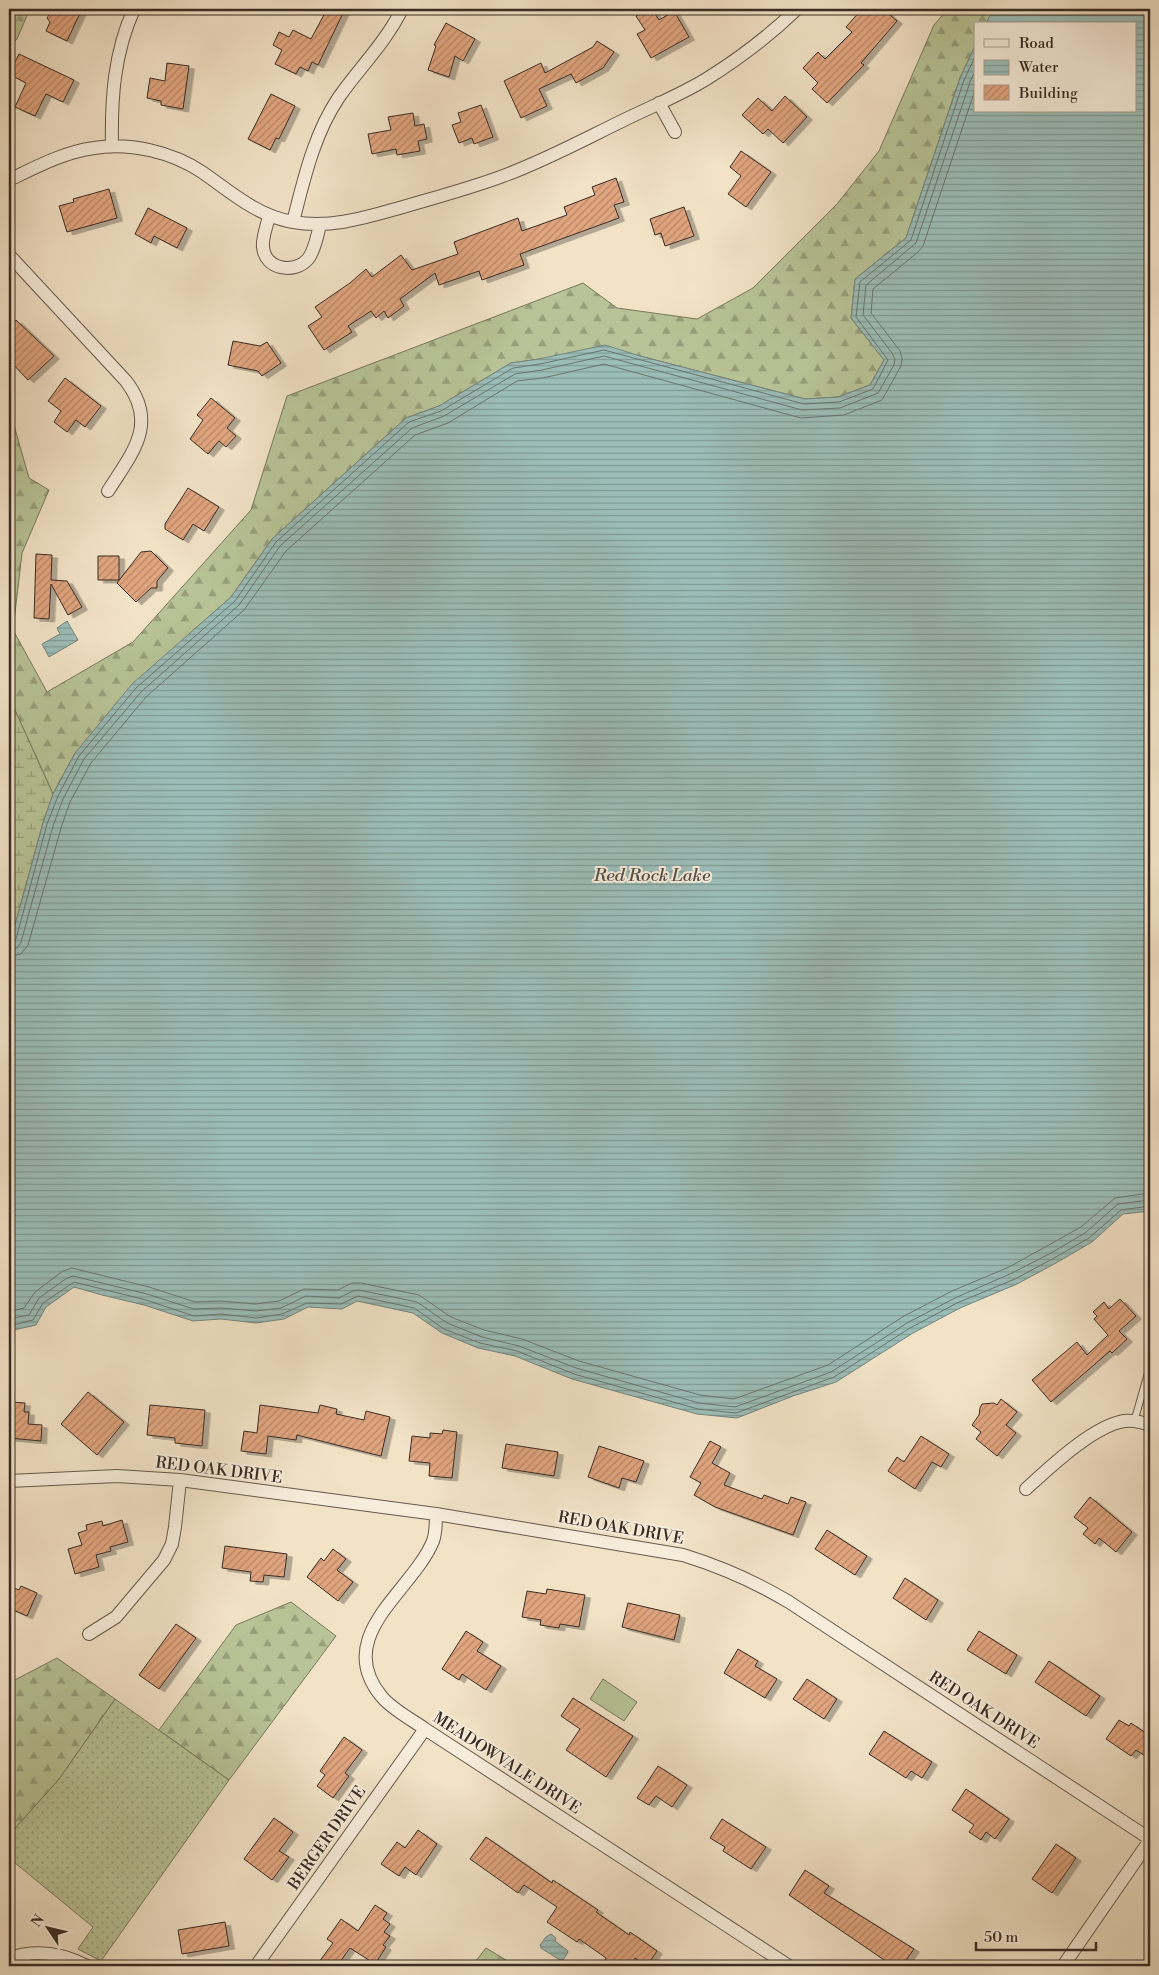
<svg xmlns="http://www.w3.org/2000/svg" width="1159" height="1975" font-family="'Libre Bodoni',serif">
<defs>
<pattern id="grass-dots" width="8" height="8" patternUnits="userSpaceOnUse" patternTransform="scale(1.25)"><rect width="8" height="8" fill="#b8c497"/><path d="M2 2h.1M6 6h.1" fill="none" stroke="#979f7b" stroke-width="1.8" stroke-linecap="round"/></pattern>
<pattern id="forest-firs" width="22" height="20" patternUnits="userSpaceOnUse" patternTransform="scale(1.25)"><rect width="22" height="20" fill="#b8c497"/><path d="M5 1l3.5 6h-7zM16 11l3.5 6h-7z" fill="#979f7b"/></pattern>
<pattern id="wetland-marsh" width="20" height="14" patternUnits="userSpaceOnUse" patternTransform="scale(1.25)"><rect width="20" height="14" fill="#b8c497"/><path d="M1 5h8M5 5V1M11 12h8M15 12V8" fill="none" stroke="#979f7b"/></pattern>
<pattern id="water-rules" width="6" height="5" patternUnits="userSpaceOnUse" patternTransform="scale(1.25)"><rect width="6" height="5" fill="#9cbeb9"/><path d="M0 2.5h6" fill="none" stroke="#809b96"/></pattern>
<pattern id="building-hatch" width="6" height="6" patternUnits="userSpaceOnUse" patternTransform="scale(1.25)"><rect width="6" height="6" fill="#e1a57f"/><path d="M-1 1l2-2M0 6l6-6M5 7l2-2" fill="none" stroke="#b78768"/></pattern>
<filter id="shadow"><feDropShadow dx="5.5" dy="3" stdDeviation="0" flood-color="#0004"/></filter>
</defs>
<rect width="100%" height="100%" fill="#f2e3c7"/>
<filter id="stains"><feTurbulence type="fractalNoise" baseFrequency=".004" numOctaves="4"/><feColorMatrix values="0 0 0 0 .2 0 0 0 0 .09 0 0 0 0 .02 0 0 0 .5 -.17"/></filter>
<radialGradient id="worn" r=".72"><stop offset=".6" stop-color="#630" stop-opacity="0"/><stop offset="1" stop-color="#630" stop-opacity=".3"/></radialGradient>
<!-- grass -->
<path fill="url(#grass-dots)" stroke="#78785e" d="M115,1699L229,1780L101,1961L78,1949L93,1927L9,1858V1835L59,1779Z"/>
<!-- forest -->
<path fill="url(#forest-firs)" stroke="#78785e" d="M9,9H30L17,39L9,47Z
M948,9H993L986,24H975V46L960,78L906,238L855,279L851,318L884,360L870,385L838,397L805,399L640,356L539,359L511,363L439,406L406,418L272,539L231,597L189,634L75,753L53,794L9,697V408L29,478L49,490L22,553L13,630L47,692L133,642L251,510L287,396L583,283L617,308L697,319L753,288L837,204L879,151L934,25Z
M291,1602L336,1636L229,1780L159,1730L236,1625Z
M57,1658L115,1699L59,1779L9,1835V1683Z
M486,1948L516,1966H472Z"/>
<!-- wetland -->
<path fill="url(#wetland-marsh)" stroke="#78785e" d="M9,697L53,794L43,823L9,947Z"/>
<!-- pitch -->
<path fill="#b8c497" stroke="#78785e" d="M603,1679L637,1702L624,1721L590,1699Z"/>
<!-- water -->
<path fill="url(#water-rules)" stroke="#74847e" d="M993,9H1150V1211L1123,1214L1092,1242L1056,1263L1017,1284L960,1308L913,1333L836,1382L793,1396L737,1418L697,1414L572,1379L515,1356L478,1348L442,1333L413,1313L357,1301L342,1309L308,1307L284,1319L256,1323L221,1319L193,1321L144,1305L102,1295L74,1287L46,1307L36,1325L9,1331V947L43,823L53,794L75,753L132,684L231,597L272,539L406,418L439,406L511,363L539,359L605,345L640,356L805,399L838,397L870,385L884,360L851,318L855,279L906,238L960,78L975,46V111H1135V24H986Z
M67,621L78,640L49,657L42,644L60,634L57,628Z
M551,1934L556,1938L555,1941L567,1950L568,1952L563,1960H560L541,1948L540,1945L546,1937Z"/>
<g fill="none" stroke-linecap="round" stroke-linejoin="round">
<!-- shore -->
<path stroke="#6a756f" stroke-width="1" d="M9,943L13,942L16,939L47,824L58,796L79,756L136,688L235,601L276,542L409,422L441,411L513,368L540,364L604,350L804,404L839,402L873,389L888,360L856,317L860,282L911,240L964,80L975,57
M9,950L17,948L21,942L53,826L63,799L84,759L141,692L239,605L280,546L412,428L444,416L515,374L542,370L604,356L802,410L840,408L878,393L894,365L895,359L892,353L863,315L866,285L916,243L970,82L975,71
M9,957L21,954L28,945L61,828L70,802L91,763L146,697L244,610L286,551L415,435L448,423L517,381L543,378L604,364L801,418L844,415L882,400L901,366L902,358L900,351L871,313L873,289L918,252L923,246L975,90
M9,1312L24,1308L35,1292L63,1271L72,1268L149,1287L195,1302L221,1301L255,1304L279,1301L304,1289L338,1290L352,1283H361L419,1295L451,1317L484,1330L522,1339L579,1361L700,1395L734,1399L828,1365L904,1316L952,1291L1009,1267L1047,1246L1081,1227L1115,1198L1150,1193
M9,1319L29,1315L39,1298L67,1278L73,1276L147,1294L194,1309L221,1308L256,1311L281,1308L306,1296L339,1298L353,1291L359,1290L417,1302L447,1323L482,1337L519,1346L576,1368L699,1403L735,1407L831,1372L907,1323L955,1298L1012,1273L1051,1253L1085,1233L1118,1204L1150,1200
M9,1326L33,1320L43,1303L74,1282L146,1300L194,1316L221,1314L256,1318L282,1314L307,1303L341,1304L358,1296L414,1308L444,1329L480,1343L517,1351L574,1374L698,1409L736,1413L834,1377L910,1328L957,1303L1015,1279L1054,1258L1089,1238L1121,1210L1150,1206"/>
</g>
<!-- building -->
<path fill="url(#building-hatch)" stroke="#392c25" filter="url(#shadow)" d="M82,9L67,41L46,31L50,22L47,18L52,10Z
M327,9H345L318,65L312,62L308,71L300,67L296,74L275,64L282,50L273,45L279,32L289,37L293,30L311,39Z
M648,9H652L659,20L674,11L689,37L651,58L637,34L645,30L636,16Z
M862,9H883L897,21L861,63L864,65L827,103L812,89L818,83L803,68L818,52L825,59L852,32L846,27Z
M446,23L475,39L463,61L455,56L449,77L428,70L436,46L434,45Z
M597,41L614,52L603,68L576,83L571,74L539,89L547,106L521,118L504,81L541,63L545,73L593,47Z
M19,54L74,80L63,102L46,94L35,116L15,107L26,83L9,74Z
M167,63L189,66L183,109L161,105V101L147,98L150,78L165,81Z
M271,94L295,106L279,139L276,138L270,150L248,139Z
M785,96L807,117L783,143L768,129L763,134L742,115L758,98L772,111Z
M481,105L493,137L474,144L472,138L459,143L452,125L461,122L458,113Z
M413,113L415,126L424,124L427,139L418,141L420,151L397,155L396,149L372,154L368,134L391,130L388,117Z
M741,151L771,172L746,207L728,194L741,176L730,167Z
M616,178L624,202L614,205L619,218L520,254L524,265L482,280L479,271L439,285L435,273L400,299L404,306L388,318L384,311L376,318L371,311L348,326L352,332L324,350L308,326L322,317L315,307L350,283L366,269L372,277L401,255L412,270L458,254L454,242L518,218L522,231L567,215L564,207L595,195L592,187Z
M109,189L117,218L67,232L59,206L74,202L73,199Z
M684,207L694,236L665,246L661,233L655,235L650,219Z
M148,208L187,228L177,248L154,236L151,243L135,234Z
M16,320L54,356L28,380L9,360V326Z
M233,341L260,346L267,342L281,363L262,376L258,371L228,365Z
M65,378L101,406L85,427L76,420L67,432L54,422L61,411L48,401Z
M211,398L235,418L227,428L236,436L226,447L219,441L208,454L190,439L203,420L197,415Z
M188,488L219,507L204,531L193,524L183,540L165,529V524Z
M151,551L168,568L157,581V588H151L136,602L117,583L141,552Z
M36,554L52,555L51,580L67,581L82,607L68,615L51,584L49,619L34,618Z
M98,556H119V580H98Z
M1120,1299L1136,1316L1119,1331L1127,1339L1112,1353L1110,1351L1051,1402L1032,1380L1077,1342L1087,1355L1108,1335L1094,1319L1097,1316L1093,1312L1104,1302L1109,1309Z
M88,1392L124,1422L97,1455L61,1424Z
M1001,1399L1017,1412L1006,1425L1016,1433L997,1456L976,1439L981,1432L972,1425L979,1415L980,1408L982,1404L994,1403L997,1405Z
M11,1402L25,1403L24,1412H29L28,1424L42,1425L41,1441L9,1438V1407H10Z
M150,1405L205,1410L202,1446L175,1443V1438L147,1435Z
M260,1405L318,1413L320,1405L337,1409L336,1414L364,1420L366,1411L390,1417L381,1456L297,1435L296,1440L268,1436L266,1454L241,1451L244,1431L257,1433Z
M443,1430L457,1432L452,1478L429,1476L430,1463L409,1461L412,1436L430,1438V1433L442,1434Z
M921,1436L949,1454L941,1467L932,1462L915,1489L888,1471L897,1457L904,1462Z
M710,1441L721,1447L712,1463L730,1473L724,1485L762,1499L764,1495L788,1504L791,1497L806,1502L793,1535L715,1507L694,1495L701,1483L690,1477Z
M506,1444L558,1452L554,1476L502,1468Z
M599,1446L644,1461L636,1482L622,1478L619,1488L588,1477Z
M1090,1497L1132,1532L1116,1552L1099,1538L1095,1544L1083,1534L1088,1528L1074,1517Z
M122,1520L128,1542L110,1547L111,1551L96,1555L99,1567L75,1574L68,1549L82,1545L78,1533L87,1530L86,1525L102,1521L103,1526Z
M827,1530L867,1556L855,1575L815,1549Z
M225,1546L287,1554L284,1577L264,1575L263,1582L250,1581L251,1572L222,1568Z
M333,1549L346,1559L337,1570L353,1582L338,1601L307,1577L321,1558L324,1561Z
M905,1578L938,1600L926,1620L893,1598Z
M9,1586L19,1590L21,1586L37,1593L27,1616L9,1608Z
M547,1589L585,1595L579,1627L560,1624L559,1628L540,1625L541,1620L522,1617L527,1591L546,1594Z
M628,1603L680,1615L674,1640L622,1627Z
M176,1624L196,1638L159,1689L139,1675Z
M466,1631L483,1642L477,1651L501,1666L486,1690L462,1674L459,1680L442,1669Z
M979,1631L1017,1655L1006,1674L967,1650Z
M738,1649L758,1661L755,1666L777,1679L765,1698L724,1673Z
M1049,1661L1100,1696L1086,1716L1035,1682Z
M807,1679L837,1699L824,1719L793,1699Z
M573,1698L633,1736L606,1777L566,1750L580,1729L561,1716Z
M1119,1720L1129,1726L1131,1723L1150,1736V1759L1136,1750L1131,1756L1106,1739Z
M884,1731L932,1762L922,1778L911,1771L906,1778L869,1754Z
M344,1737L362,1750L345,1773L349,1776L333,1798L317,1786L325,1775L320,1771Z
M658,1766L687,1785L672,1807L656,1796L649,1805L637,1798Z
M966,1789L1009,1819L995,1839L986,1832L981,1840L969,1832L974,1825L952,1810Z
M274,1818L293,1832L279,1851L289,1857L272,1880L244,1859Z
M722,1819L766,1847L751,1869L723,1851L725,1847L710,1838Z
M418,1830L437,1844L416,1875L405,1867L399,1876L381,1864L397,1842L405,1848Z
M486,1837L552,1883L553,1880L598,1910L596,1912L629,1935L630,1932L657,1951L647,1966L635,1958L629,1966H601L606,1958L579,1939L577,1942L547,1922L557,1907L524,1885L518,1893L470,1859Z
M1056,1844L1076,1858L1052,1893L1032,1879Z
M805,1870L829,1886L824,1893L914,1949L902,1966H893L789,1895Z
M375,1905L387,1913L383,1919L390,1924L384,1932L390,1936L383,1945L386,1947L375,1964L350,1948L337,1966H316L333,1943L327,1939L341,1919L358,1931Z
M225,1922L229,1946L182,1954L178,1930Z"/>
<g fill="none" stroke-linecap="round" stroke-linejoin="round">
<defs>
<path id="service" d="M1134,1422L1150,1366"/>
<path id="minor" d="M659,103L675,132
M112,146C111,99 114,53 134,9
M9,180C36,167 64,152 94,148C130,142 172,152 202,172C231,192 257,216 293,222C331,229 367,217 403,207C437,197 471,188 503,176C544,161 583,140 622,121C650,107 681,95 708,78C740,58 770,35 797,9
M269,216C267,226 262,237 263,247C265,270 295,274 308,259C315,250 317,236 320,225
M293,222C304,179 314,134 339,97C360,67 386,42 402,9
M9,255L126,381C159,424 132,453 108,491
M9,1481L117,1476L180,1480L436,1514L683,1555C722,1567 754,1581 789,1602L1150,1839
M1026,1489C1049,1468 1093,1426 1124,1421C1132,1420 1142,1422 1150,1425
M436,1514C436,1522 436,1533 433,1541C413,1591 331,1636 382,1697C393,1710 411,1719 425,1729L789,1966
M89,1634L116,1617L164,1560L172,1544L175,1527L180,1480
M9,1958C36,1949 62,1953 87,1966
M256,1966L425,1729
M1063,1966L1150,1840"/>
</defs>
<!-- service casing -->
<use href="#service" stroke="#675a4e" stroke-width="8"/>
<!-- minor casing -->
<use href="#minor" stroke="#675a4e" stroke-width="14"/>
<!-- service -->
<use href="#service" stroke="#f7eddb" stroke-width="6"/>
<!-- minor -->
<use href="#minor" stroke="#f7eddb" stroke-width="12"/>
</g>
<g text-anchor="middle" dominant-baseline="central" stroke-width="4" stroke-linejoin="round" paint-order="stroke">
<!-- street labels -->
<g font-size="16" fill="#392c25" stroke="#f7eddb">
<text transform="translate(219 1470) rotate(7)">RED OAK DRIVE</text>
<text transform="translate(621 1528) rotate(10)">RED OAK DRIVE</text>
<text transform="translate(984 1710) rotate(33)">RED OAK DRIVE</text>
<text transform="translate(507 1763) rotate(33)">MEADOWVALE DRIVE</text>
<text transform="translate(327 1838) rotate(-55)">BERGER DRIVE</text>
</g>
<!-- water labels -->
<g font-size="18" font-style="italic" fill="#52504a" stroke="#f7eddb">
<text x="652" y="875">Red Rock Lake</text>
</g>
</g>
<!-- margin -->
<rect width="1159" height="1975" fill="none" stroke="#f2e3c7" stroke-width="30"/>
<rect x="10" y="10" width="1139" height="1955" fill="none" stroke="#392c25" stroke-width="2.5"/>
<rect x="15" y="15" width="1129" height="1945" fill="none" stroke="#392c25"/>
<!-- legend -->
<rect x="974" y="22" width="162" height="90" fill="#f7eddb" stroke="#aba092"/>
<rect x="984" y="39" width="25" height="8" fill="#f7eddb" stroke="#aba092"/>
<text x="1019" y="48" font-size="15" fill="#392c25">Road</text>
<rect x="984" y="60" width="25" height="15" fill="url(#water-rules)" stroke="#aba092"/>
<text x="1019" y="72" font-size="15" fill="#392c25">Water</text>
<rect x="984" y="85" width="25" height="15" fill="url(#building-hatch)" stroke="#aba092"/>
<text x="1019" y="98" font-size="15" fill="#392c25">Building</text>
<!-- north arrow -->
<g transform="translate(48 1928) rotate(305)" stroke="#f7eddb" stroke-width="4" paint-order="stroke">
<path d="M0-4L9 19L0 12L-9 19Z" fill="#392c25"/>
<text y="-8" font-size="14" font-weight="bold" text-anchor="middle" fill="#392c25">N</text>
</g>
<!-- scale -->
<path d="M976 1942v8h120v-8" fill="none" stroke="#392c25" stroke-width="2.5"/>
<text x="984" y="1942" font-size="15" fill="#392c25" stroke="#f7eddb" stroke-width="4" paint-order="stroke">50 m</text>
<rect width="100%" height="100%" filter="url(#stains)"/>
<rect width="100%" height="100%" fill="url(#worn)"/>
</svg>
